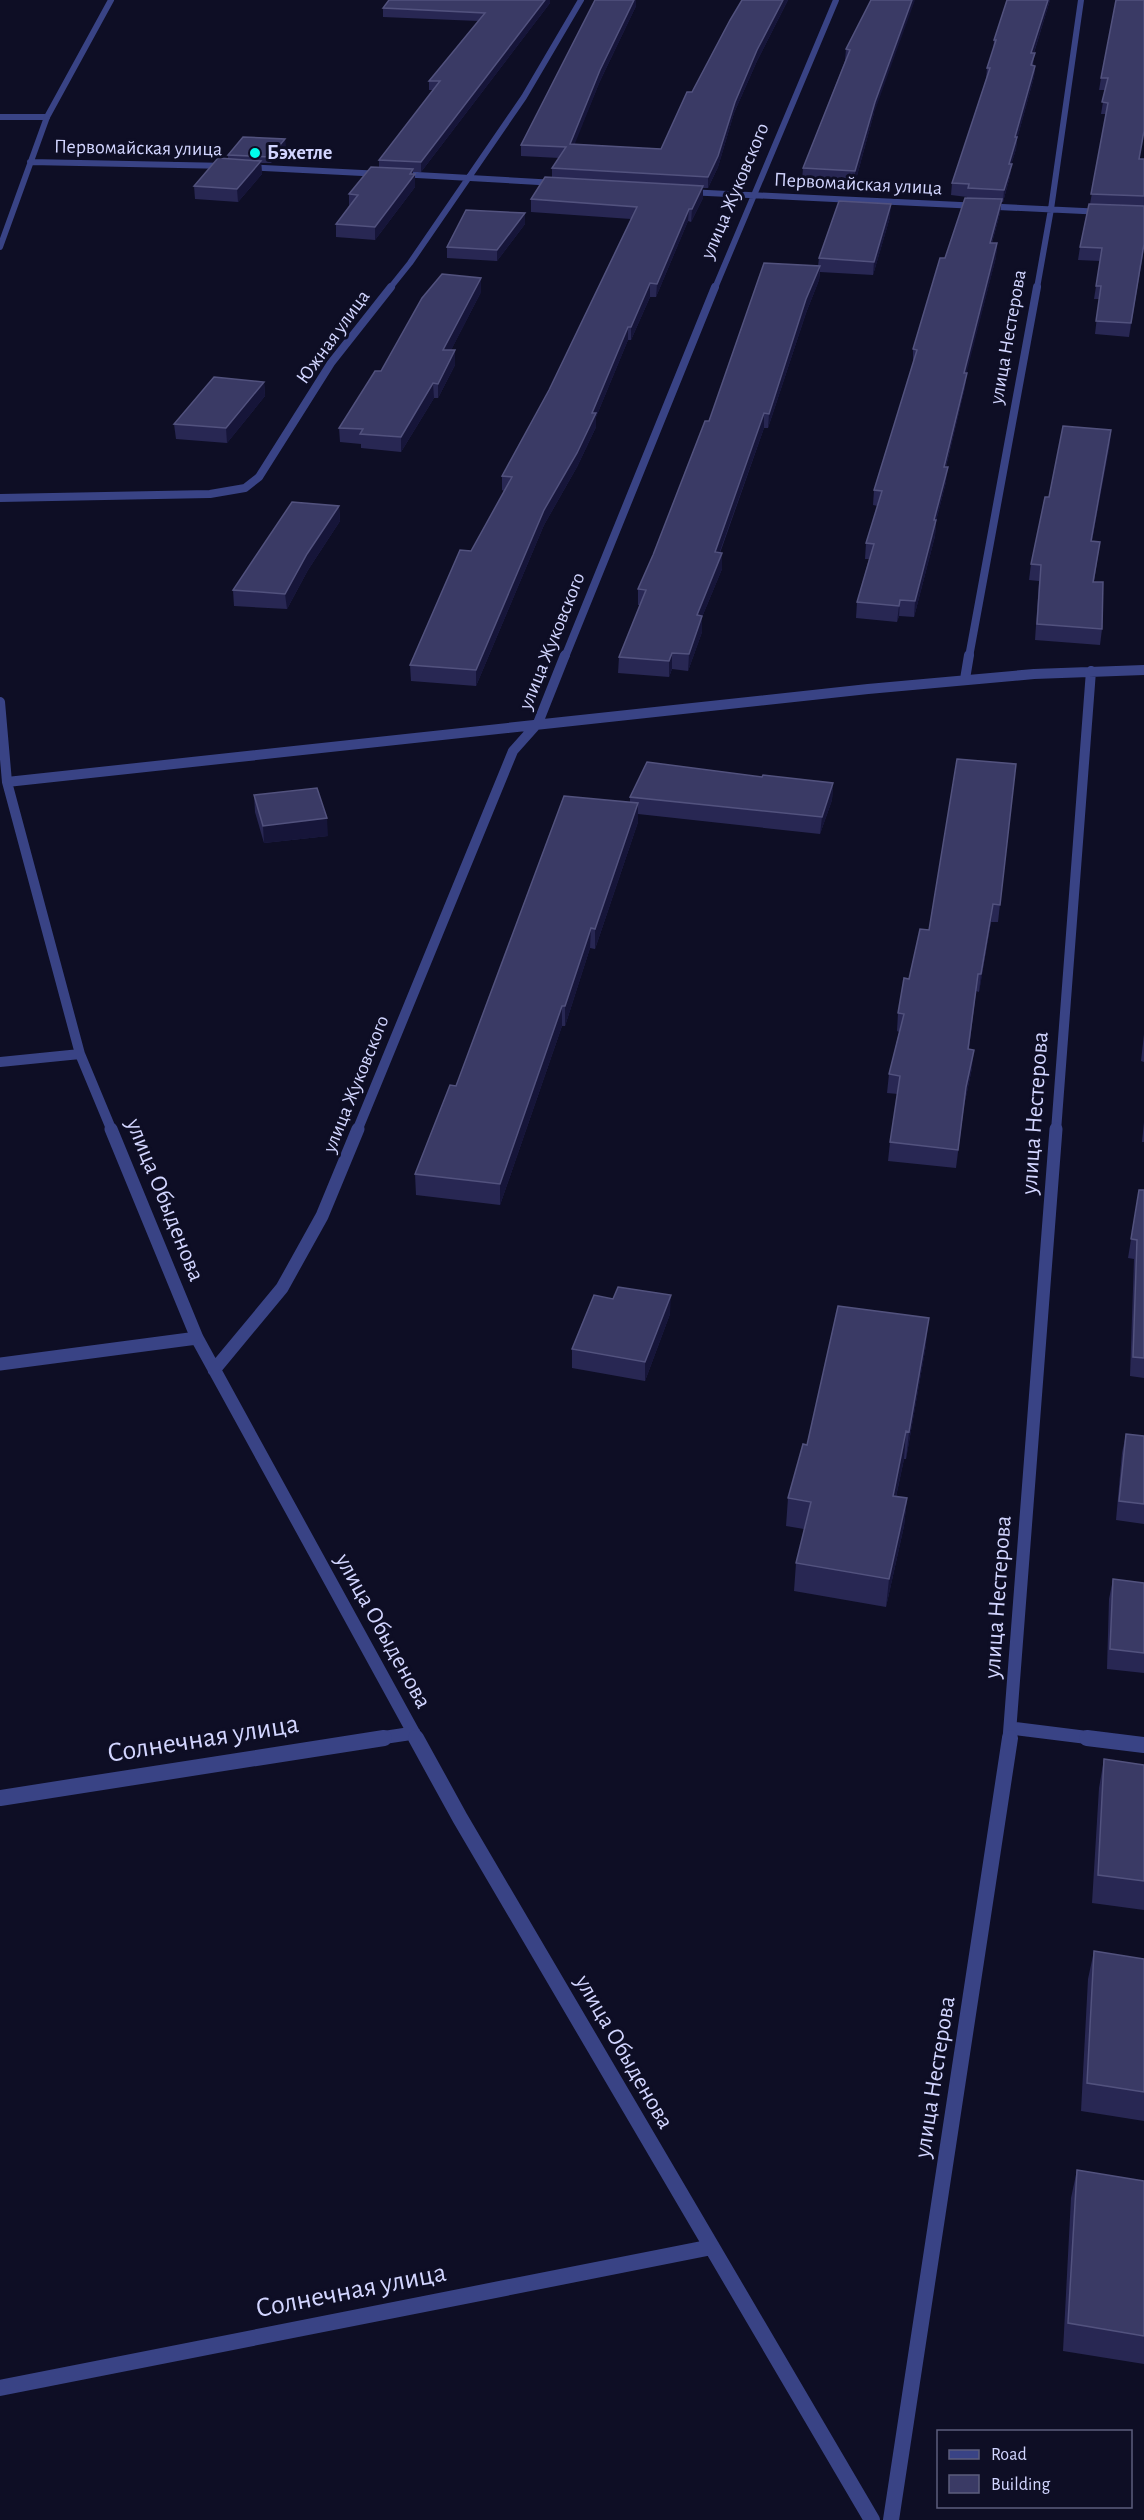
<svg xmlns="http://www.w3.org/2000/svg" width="1144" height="2520" font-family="'Alegreya Sans',sans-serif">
<rect width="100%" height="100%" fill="#0e0e25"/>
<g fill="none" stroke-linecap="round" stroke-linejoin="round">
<!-- lane -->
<path stroke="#394385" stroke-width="6" d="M0,117H47"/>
<!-- street-far4 -->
<path stroke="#394385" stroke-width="6" d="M30,162L229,166
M246,167L382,174
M399,174L556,183
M687,192L1104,212
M0,247L47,117L111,0
M390,288L410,263L524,97L581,0
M715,288L836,0
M1037,288L1051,209L1081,0"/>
<!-- street-far3 -->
<path stroke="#394385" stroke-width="8" d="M0,498L210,494L245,488L259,477L331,363L391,287
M565,657L715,287
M969,657L1037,287"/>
<!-- street-far2 -->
<path stroke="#394385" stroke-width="10" d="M965,679L969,655
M0,702L7,782L80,1054L112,1131
M7,782L868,689L1034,674L1144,670
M0,1062L80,1054
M357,1131L513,751L538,723L565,655
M1056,1131L1091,671"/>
<!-- street-far1 -->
<path stroke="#394385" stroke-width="13" d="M111,1129L197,1338L417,1739
M0,1364L197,1338
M214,1370L282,1288L322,1216L358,1129
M1011,1728L1099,1739
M374,1739L414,1733
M1009,1739L1056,1129"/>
<!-- street -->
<path stroke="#394385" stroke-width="16" d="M416,1738L460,1818L872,2520
M1087,1738L1144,1745
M0,1798L384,1738
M0,2388L712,2247
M891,2520L1010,1738"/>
</g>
<!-- wall -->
<path fill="#282753" d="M595,0H636V6L600,81L574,144L661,149L742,0H788L757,61L734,113L718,167L708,188H703V198L691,222L688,221L656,297H650L631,340H628L596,417V427L577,467L544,525L476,686L411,681L410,665L471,551L504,491L502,490V476L549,390L631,219L531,212V199L552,177V168L559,158L521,156V145Z
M871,0L874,113L855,183L802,180L803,168L845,61L846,49Z
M1007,0H1050L1034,53L1033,66H1035L1034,77L1017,139L1016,149L1011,165L1010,176L1003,202H1001L1000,213L992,243H997L996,257L966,373L965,387L946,467V482L936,521L935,536L914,617L899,616L897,622L856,618L857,602L869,559H865L866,543L878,506L873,505L874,490L913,364V349L967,198V197L951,195L952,183L986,79L987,68L993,51L994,40Z
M1116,0L1140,159H1144V248L1129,337L1095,334L1099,299H1094L1100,261L1078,260L1080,247L1090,204L1106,114H1101L1105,90H1099L1101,78Z
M550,3L421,172H413L415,187L375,240L336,237V224L349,206V194L379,167V160L433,90H429V81L478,21L383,17V8Z
M286,146L271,163H261L262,174L238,202L195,199L194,186L228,159V155Z
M525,213V224L497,261L447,258V247Z
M890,217L873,275L820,272L819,280L806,313L768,428H764L720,553L722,569L702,617V632L688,671L672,669L669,677L618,673L619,657L640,605H638V589L653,555L709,421L818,266L819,258Z
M481,292L451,350L455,365L438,398H434L401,452L361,448V444L340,442L339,428L381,371Z
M264,382L265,396L227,443L176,439L174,424Z
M1111,430L1092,541L1100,542L1094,582L1102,629L1100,645L1035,640L1039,581L1029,580L1031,564L1049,497Z
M339,506L340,521L308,570L287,609L234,606L233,590Z
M1016,764L998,922H991L979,992L976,991L969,1049L972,1068L964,1106L956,1168L888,1161L890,1142L898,1094L887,1093L889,1074L899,1032L897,1031L898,1013L909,979L929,930Z
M762,777L833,783L832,800L820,834L638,814V822L595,949L590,948L565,1026H562L500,1205L416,1195L415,1174L456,1086L630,802V797Z
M254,795L328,836L264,843L255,812Z
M1144,1034V1062L1141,1061Z
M1144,1122V1142H1142Z
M1139,1190H1144V1378L1130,1376L1134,1259L1128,1258Z
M670,1314L645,1381L572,1368V1349Z
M926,1345L906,1459H904L896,1497L907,1498L904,1526L886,1607L794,1591L796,1563L804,1529L786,1526L788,1498L807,1445Z
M1126,1434L1144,1436V1524L1116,1520L1122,1453Z
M1113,1579L1144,1583V1673L1107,1669L1109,1599Z
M1104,1759L1144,1765V1910L1092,1903L1099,1788Z
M1094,1951L1144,1959V2121L1081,2111L1088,1979Z
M1077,2170L1144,2181V2364L1063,2351L1071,2198Z"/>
<!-- shaded-wall -->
<path fill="#161539" d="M545,0H550V3L421,172V162Z
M634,0H636V6L600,81L570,156V144L600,70Z
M783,0H788L757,61L734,113L718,167L708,188V177L735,102L757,50Z
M912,0H915L874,113L855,183V171L875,102Z
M1048,0H1050L1030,65L1031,53Z
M1035,66L1034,77L1017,139L1016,149L1011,165L1010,176L1003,202L1004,190L1015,137Z
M285,139L286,146L271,163L270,157Z
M261,161L262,174L238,202L237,189Z
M413,169V176L415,174V187L375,240V227Z
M703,186V198L691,222L692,209Z
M1002,199L1000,213L988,256L990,243Z
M891,204L890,217L873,275L874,262Z
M689,209L688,221L656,297L657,284Z
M525,213V224L497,261V250Z
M997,243L996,257L963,387L964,373Z
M1144,244V248L1129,337L1131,323Z
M820,266L819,280L806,313L768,428L769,414L806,299Z
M481,278V292L444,364L443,350Z
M650,283V297L631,340V327Z
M628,327V340L596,417V427L577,467L544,525L476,686V670L544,510L592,413Z
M455,350V365L438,398V384Z
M967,373L965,387L942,482L944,467Z
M264,382L265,396L227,443L226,428Z
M433,383L434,398L401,452V437Z
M764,413V428L714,568L715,552Z
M1111,430L1110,445L1089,557L1091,541Z
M948,467L946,482L936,521L935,536L914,617L915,601L934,520Z
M339,506L340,521L308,570L287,609L285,594L307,554Z
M722,553V569L702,617V632L688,671L689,654L697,615Z
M900,600L899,616L897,622L899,606Z
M672,653V669L669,677V661Z
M833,783L832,800L820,834L822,817Z
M638,803V822L595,949V929Z
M327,818L328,836L264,843L263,826Z
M993,904L991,922L979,992L981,974Z
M591,928L590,948L565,1026V1006Z
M562,1006V1026L500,1205V1184Z
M974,1050L972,1068L964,1106L956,1168L966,1087Z
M671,1295L670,1314L645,1381V1362Z
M929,1318L926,1345L906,1459L909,1432Z
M906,1431L904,1459L890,1524L893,1496Z
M907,1498L904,1526L886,1607L889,1579Z"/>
<!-- building -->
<path fill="#3a3a65" stroke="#52527e" stroke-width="1.5" d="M389,0H545L421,162L379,160L440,81H429L485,13L383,8Z
M595,0H634L600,70L570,144L661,149L687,92H692L730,20L742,0H783L757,50L735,102L718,156L708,177L552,168L566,147L521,145Z
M871,0H912L875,102L855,171L803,168L850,50L846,49Z
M1007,0H1048L1031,53H1035L1031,65L1035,66L1015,137H1017L1009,164H1012L1004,190L968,188L969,184L952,183L990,68H987L996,40H994Z
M1116,0H1144V131L1139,159H1144V196L1091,194L1108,103L1102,102L1108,78H1101Z
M243,137L285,139L270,157L228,155Z
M218,158L261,161L237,189L194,186Z
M371,167L413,169L410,174H415L375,227L336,224L358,195L349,194Z
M545,177L703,186L692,209H689L657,284L650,283L631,327H628L592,413H596L577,453L544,510L476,670L410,665L460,550L471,551L512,477L502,476L549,390L637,207L531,199Z
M965,198L1002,199L990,243H997L964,373H967L944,467H948L934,520H936L915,601L900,600L899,606L857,602L874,544L866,543L882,491L874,490L917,350L913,349L940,258H945Z
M839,201L891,204L874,262L819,258Z
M1089,204L1144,206V244L1131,323L1096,321L1101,286H1096L1102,248L1080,247Z
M466,210L525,213L497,250L447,247Z
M764,263L820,266L806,299L769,414L764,413L715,552L722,553L697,615L702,616L689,654L672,653L669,661L619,657L646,590L638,589L653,555L705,421H709Z
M442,274L481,278L443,350H455L438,384L433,383L401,437L360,434L363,429L339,428L375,371H381L422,298Z
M214,377L264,382L226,428L174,424Z
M1063,426L1111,430L1091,541L1100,542L1093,582H1103L1102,629L1037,624L1041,565L1031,564L1045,497H1049Z
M292,502L339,506L307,554L285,594L233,590Z
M957,759L1016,764L1000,905L993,904L981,974H978L968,1049L974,1050L966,1087L958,1150L890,1142L900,1076L889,1074L904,1014L898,1013L904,978L909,979L920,929L929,930Z
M647,762L762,777L763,775L833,783L822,817L630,797Z
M317,788L327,818L263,826L254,795Z
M564,796L638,803L595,929L591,928L565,1006H562L500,1184L415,1174L450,1085L456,1086Z
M1139,1190H1144V1358L1133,1357L1137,1240L1131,1239Z
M618,1287L671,1295L645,1362L572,1349L594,1295L613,1299Z
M838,1306L929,1318L909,1432L906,1431L893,1496L907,1498L889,1579L796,1563L811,1502L788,1498L803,1444L807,1445Z
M1126,1434L1144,1436V1504L1119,1501Z
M1113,1579L1144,1583V1653L1110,1649Z
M1104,1759L1144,1765V1881L1098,1875Z
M1094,1951L1144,1959V2092L1087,2083Z
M1077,2170L1144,2181V2336L1068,2323Z"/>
<!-- markers -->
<circle fill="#00fdeb" stroke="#0e0e25" stroke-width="2" cx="255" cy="153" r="6"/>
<g text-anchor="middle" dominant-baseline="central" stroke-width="6" stroke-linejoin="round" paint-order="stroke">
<!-- far-street labels -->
<g font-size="20" fill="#d2d5ff" stroke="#0e0e25">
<text transform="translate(138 148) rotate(1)">Первомайская улица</text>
<text transform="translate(858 184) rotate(3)">Первомайская улица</text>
<text transform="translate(735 191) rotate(-67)">улица Жуковского</text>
<text transform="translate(333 337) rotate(-54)">Южная улица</text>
<text transform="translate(1008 337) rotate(-80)">улица Нестерова</text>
<text transform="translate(552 641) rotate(-68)">улица Жуковского</text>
<text transform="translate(356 1084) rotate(-68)">улица Жуковского</text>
</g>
<!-- far-poi labels -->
<g font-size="20" font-weight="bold" fill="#d2d5ff" stroke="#0e0e25" text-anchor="start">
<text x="267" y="153">Бэхетле</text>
</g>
<!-- street labels -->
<g font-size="24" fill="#d2d5ff" stroke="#0e0e25">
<text transform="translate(1035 1113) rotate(-86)">улица Нестерова</text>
<text transform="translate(165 1200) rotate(68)">улица Обыденова</text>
<text transform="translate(998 1597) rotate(-86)">улица Нестерова</text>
<text transform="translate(383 1631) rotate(61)">улица Обыденова</text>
<text transform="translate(624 2052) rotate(60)">улица Обыденова</text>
<text transform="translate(935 2077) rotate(-81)">улица Нестерова</text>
</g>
<!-- near-street labels -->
<g font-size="28" fill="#d2d5ff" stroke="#0e0e25">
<text transform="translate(203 1739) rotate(-9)">Солнечная улица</text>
<text transform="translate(351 2291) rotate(-11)">Солнечная улица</text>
</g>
</g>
<!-- legend -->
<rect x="937" y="2430" width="195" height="78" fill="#0e0e25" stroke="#5c5e7c" stroke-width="1.5"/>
<rect x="949" y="2450" width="30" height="9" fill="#394385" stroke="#5c5e7c" stroke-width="1.5"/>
<text x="991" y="2460" font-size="18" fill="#d2d5ff">Road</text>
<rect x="949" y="2475" width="30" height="18" fill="#3a3a65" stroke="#5c5e7c" stroke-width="1.5"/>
<text x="991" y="2490" font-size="18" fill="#d2d5ff">Building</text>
</svg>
